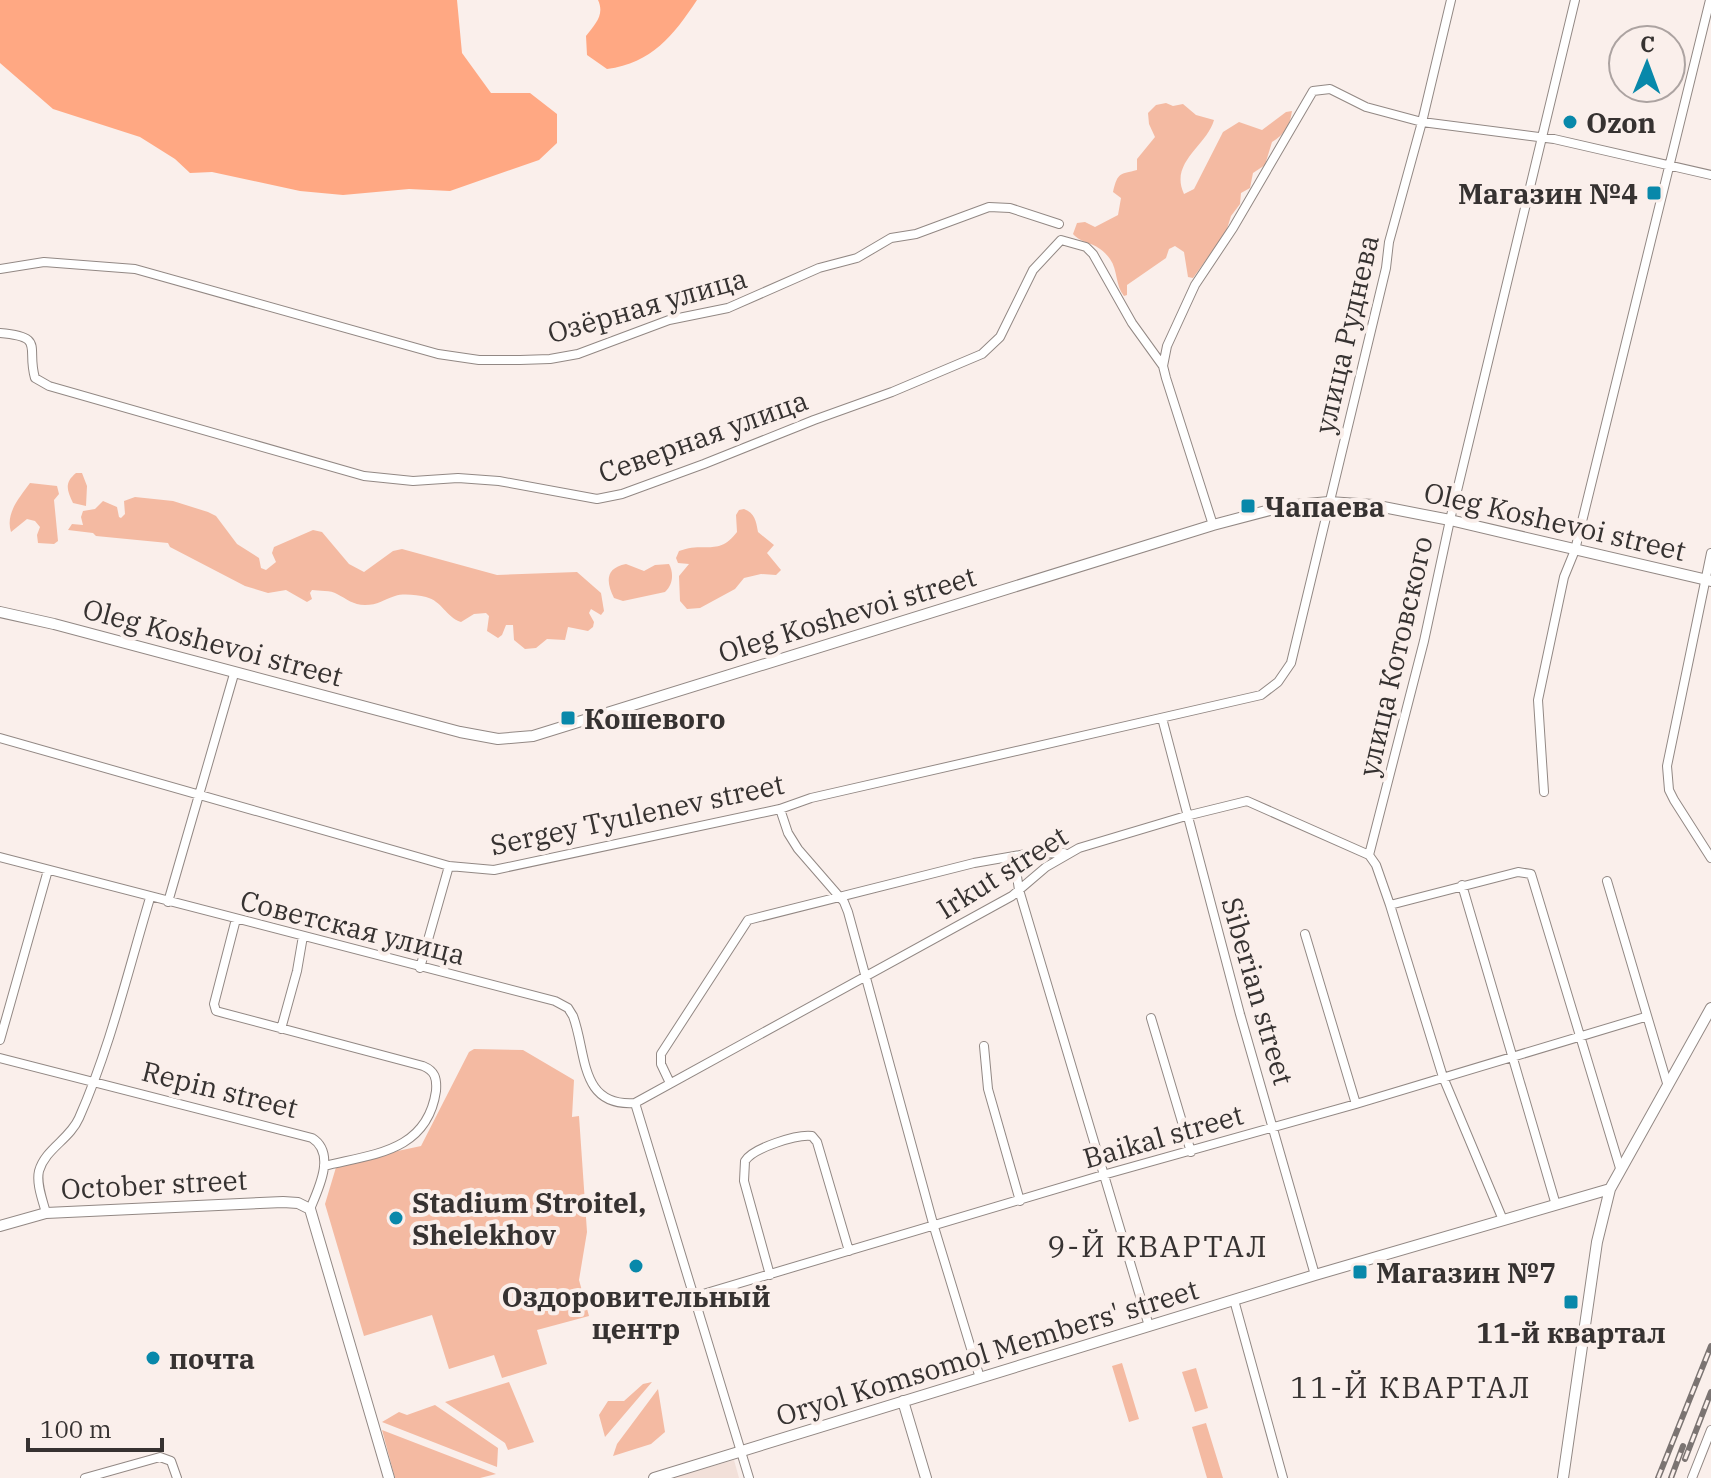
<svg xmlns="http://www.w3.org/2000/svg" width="1711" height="1478" font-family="'IBM Plex Serif',serif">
<rect width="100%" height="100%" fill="#faefeb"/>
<!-- built -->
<path fill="#f2e0d9" d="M734,1460L739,1478H671Z"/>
<!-- green -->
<path fill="#f4baa2" d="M1166,103L1173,106L1183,104L1196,115L1214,120C1207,146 1169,162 1184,194L1194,189L1223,132L1239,122L1262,130L1286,112L1292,111C1290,126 1284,135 1272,142L1265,165L1253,173L1250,188L1241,193L1240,204L1231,216L1226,232L1193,278L1188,277L1184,252L1175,246L1169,249L1166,258L1127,285V295L1124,296C1115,285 1118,270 1110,259C1096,240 1084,246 1073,234L1077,223L1085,222L1095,227L1118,215L1121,198L1113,192C1118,171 1120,175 1137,170V159L1155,137L1149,124L1148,113L1156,105Z
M76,473H82L87,486L86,506L73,503C67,490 64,483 76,473Z
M30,483L57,486L59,494L54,500L58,541L54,544L38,543L37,535L40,527L35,521L27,519L11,532C5,513 20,497 30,483Z
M135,497L173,501L208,512L216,516L237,544L259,558L261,568L266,570L276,562L272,553L274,547L313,530L322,532L349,564L364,572L393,551L402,549L497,575L577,572L601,593L604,611L601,615L591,609L589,613L594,622L593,627L588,631L568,627L565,640L547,639L536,648L525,649L514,640L513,625H506L502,635L498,638L487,631L489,616L486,613L474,614L461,622C446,617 442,601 426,597C417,595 403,593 395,596C383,600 378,605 365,605C353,605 347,599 337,594C331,590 319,591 312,590L310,593L312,599L307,602L286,590L268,593L245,586L170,547L168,543L96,536L93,533L68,530L72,524L83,525L81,517L83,511L95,509L103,501L117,507L119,517L121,518L125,514L124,501Z
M744,509C755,513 756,521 758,532L774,545L767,553L781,570L776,575L761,574L744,578L735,589L700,608L687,609L680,601L679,576L689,564L678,563L676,558L679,551C705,541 718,557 737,532L736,515L739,510Z
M626,564L644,571L655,565L669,564C674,573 673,585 665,592L623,601L614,598C606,582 605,568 626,564Z
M474,1049L523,1050L574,1080L572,1117L579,1116L587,1232L579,1280L589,1316L537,1330L547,1364L502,1378L494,1355L449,1369L432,1315L364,1336L325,1204L337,1164L421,1146L469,1052Z
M1122,1363L1139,1419L1129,1422L1112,1366Z
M1196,1368L1208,1408L1195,1412L1182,1372Z
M509,1382L534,1442L508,1450L505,1443L445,1402Z
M652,1382L605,1437L599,1415L608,1401H624L643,1384Z
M658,1389L665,1432L651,1444L613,1456L617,1444Z
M435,1405L498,1448L497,1467L382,1422L399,1412L407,1415Z
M1206,1423L1223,1478H1207L1192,1427Z
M382,1430L496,1474L480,1478H395Z"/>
<!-- water -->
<path fill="#ffa883" d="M0,0H457L462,53L491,93H530L557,114V143L539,160L450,191L409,189L343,195L300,191L212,172L190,173L175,159L140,137L53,109L0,63Z
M598,0H697C673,36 652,63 607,69L587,55L586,36C595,24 605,15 598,0Z"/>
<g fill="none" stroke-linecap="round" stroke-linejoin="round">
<defs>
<path id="minor" d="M0,269L44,262L135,269L438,354L479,360H520L550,359L578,354L669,320L728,308L819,268L857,258L891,238L916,234L989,207L1010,208L1059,224
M0,333C46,337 26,347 35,378L49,386L364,476L413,481L458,478L499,481L597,499L622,494L704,464L814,420L892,392L982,354L1000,337L1033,270L1061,240L1086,247L1093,254L1132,323L1163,366
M1213,525L1166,378L1163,366L1167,346L1195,285L1233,228L1313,91L1330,89L1366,107L1422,122L1554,139L1711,175
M1711,553L1667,766L1669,790L1674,800L1711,858
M1162,718L1240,1014L1315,1275
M0,738L449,866L494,870L780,809L811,798L1261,695L1278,682L1291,663L1386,268L1389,242L1422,122L1451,0
M1544,792L1538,700L1564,577L1575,550L1710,0
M780,809L788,833L798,849L844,902L848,912L934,1227L980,1378
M1369,855L1424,641L1450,520L1575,0
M1369,855L1376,865L1390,905L1443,1077L1503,1220
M1014,856L1019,890L1149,1326
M0,857L555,1001L568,1008L573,1016C587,1053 579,1107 635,1103L1012,896L1046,867L1079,848L1186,816L1247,801L1369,855
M1607,881L1667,1083
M1462,885L1556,1205
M168,902L234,674
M1390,905L1518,872L1531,874L1620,1168
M236,919L214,1004L216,1011L423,1066C435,1071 437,1078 436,1091C427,1152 373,1154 324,1166
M1305,934L1356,1104
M420,968L449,866
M1151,1018L1191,1152
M281,1029L297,971L303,936
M0,1040L48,870
M984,1046L988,1089L1020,1201
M0,1058L312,1138C336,1153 319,1188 310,1209
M670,1083L661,1064V1054L748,920L974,863L1026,854L1064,853
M635,1103L749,1478
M46,1213C43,1201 36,1184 39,1171C45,1149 70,1139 79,1118C110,1048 128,971 150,898
M770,1275L744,1181L745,1161C753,1148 797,1134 812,1136L817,1142L849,1251
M693,1297L1103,1175L1356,1104L1645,1017
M1234,1300L1283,1478
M85,1478L160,1457L171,1461L177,1478
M1692,1478L1711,1430"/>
<path id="tertiary" d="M0,612L54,624L460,732L498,739L533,736L1213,525L1285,506L1329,502L1373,505L1450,520L1711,581
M0,1226L46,1213L283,1202L298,1203L310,1209L389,1478
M903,1401L926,1478
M654,1478L1315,1275L1610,1189
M1563,1478L1597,1242L1610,1189L1711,1008"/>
</defs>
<!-- minor casing -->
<use href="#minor" stroke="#928884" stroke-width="10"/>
<!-- tertiary casing -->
<use href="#tertiary" stroke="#928884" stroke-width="12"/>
<!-- minor -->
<use href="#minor" stroke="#fff" stroke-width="8"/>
<!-- tertiary -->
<use href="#tertiary" stroke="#fff" stroke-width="10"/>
<defs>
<path id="rail" d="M1685,1459L1711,1392
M1658,1478L1711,1346
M1671,1478L1683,1446"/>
</defs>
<!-- rail casing -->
<use href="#rail" stroke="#7b7472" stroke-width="6"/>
<!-- rail -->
<use href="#rail" stroke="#faefeb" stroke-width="3" stroke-dasharray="9" stroke-linecap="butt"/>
</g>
<!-- markers -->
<g fill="#0888aa" stroke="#faefeb" stroke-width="3">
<circle cx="1570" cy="122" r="8"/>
<rect x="1646" y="185" width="16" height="16" rx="4"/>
<rect x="1240" y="498" width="16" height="16" rx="4"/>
<rect x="560" y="710" width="16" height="16" rx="4"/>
<circle cx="396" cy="1218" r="8"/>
<circle cx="636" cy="1266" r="8"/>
<rect x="1352" y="1264" width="16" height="16" rx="4"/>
<rect x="1563" y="1294" width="16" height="16" rx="4"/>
<circle cx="153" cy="1358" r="8"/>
</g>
<g text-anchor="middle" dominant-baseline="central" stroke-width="8" stroke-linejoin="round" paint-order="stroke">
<!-- poi labels -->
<g font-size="28" font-weight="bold" fill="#363231" stroke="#faefeb" text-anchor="start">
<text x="1586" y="122">Ozon</text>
<text x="1638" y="193" text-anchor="end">Магазин №4</text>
<text x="1264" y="506">Чапаева</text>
<text x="584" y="718">Кошевого</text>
<text x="412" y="1202">Stadium Stroitel,<tspan x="412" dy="32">Shelekhov</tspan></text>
<text x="1376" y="1272">Магазин №7</text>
<text x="636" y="1296" text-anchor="middle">Оздоровительный<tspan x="636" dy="32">центр</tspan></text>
<text x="1571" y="1332" text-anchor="middle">11-й квартал</text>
<text x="169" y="1358">почта</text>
</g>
<!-- street labels -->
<g font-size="28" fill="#363231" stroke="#faefeb">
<text transform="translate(647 305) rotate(-16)">Озёрная улица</text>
<text transform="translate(1346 334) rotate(-77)">улица Руднева</text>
<text transform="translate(703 436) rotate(-20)">Северная улица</text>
<text transform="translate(1555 521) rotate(13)">Oleg Koshevoi street</text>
<text transform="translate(847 614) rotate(-17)">Oleg Koshevoi street</text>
<text transform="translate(213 642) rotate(15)">Oleg Koshevoi street</text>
<text transform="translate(1395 656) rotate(-77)">улица Котовского</text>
<text transform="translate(637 814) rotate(-12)">Sergey Tyulenev street</text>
<text transform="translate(1002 872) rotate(-32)">Irkut street</text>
<text transform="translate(353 927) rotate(14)">Советская улица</text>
<text transform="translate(1258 991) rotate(74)">Siberian street</text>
<text transform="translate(220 1089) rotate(14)">Repin street</text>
<text transform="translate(1163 1136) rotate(-16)">Baikal street</text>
<text transform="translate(154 1184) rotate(-3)">October street</text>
<text transform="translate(987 1352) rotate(-17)">Oryol Komsomol Members' street</text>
</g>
<!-- neighbourhood labels -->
<g font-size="30" letter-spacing="2" fill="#363231" stroke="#faefeb">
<text x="1158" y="1245">9-Й КВАРТАЛ</text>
<text x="1411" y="1386">11-Й КВАРТАЛ</text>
</g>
</g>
<!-- north arrow -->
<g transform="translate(1647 64) rotate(1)"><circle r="38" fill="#faefeb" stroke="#aca3a1" stroke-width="2"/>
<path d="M0-6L14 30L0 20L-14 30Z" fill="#0888aa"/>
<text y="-12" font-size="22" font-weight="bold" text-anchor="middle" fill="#363231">С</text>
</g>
<!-- scale -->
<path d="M28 1438v12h134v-12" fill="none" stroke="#363231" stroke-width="4"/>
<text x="40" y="1438" font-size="24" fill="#363231" stroke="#faefeb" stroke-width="6" paint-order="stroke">100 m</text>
</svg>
